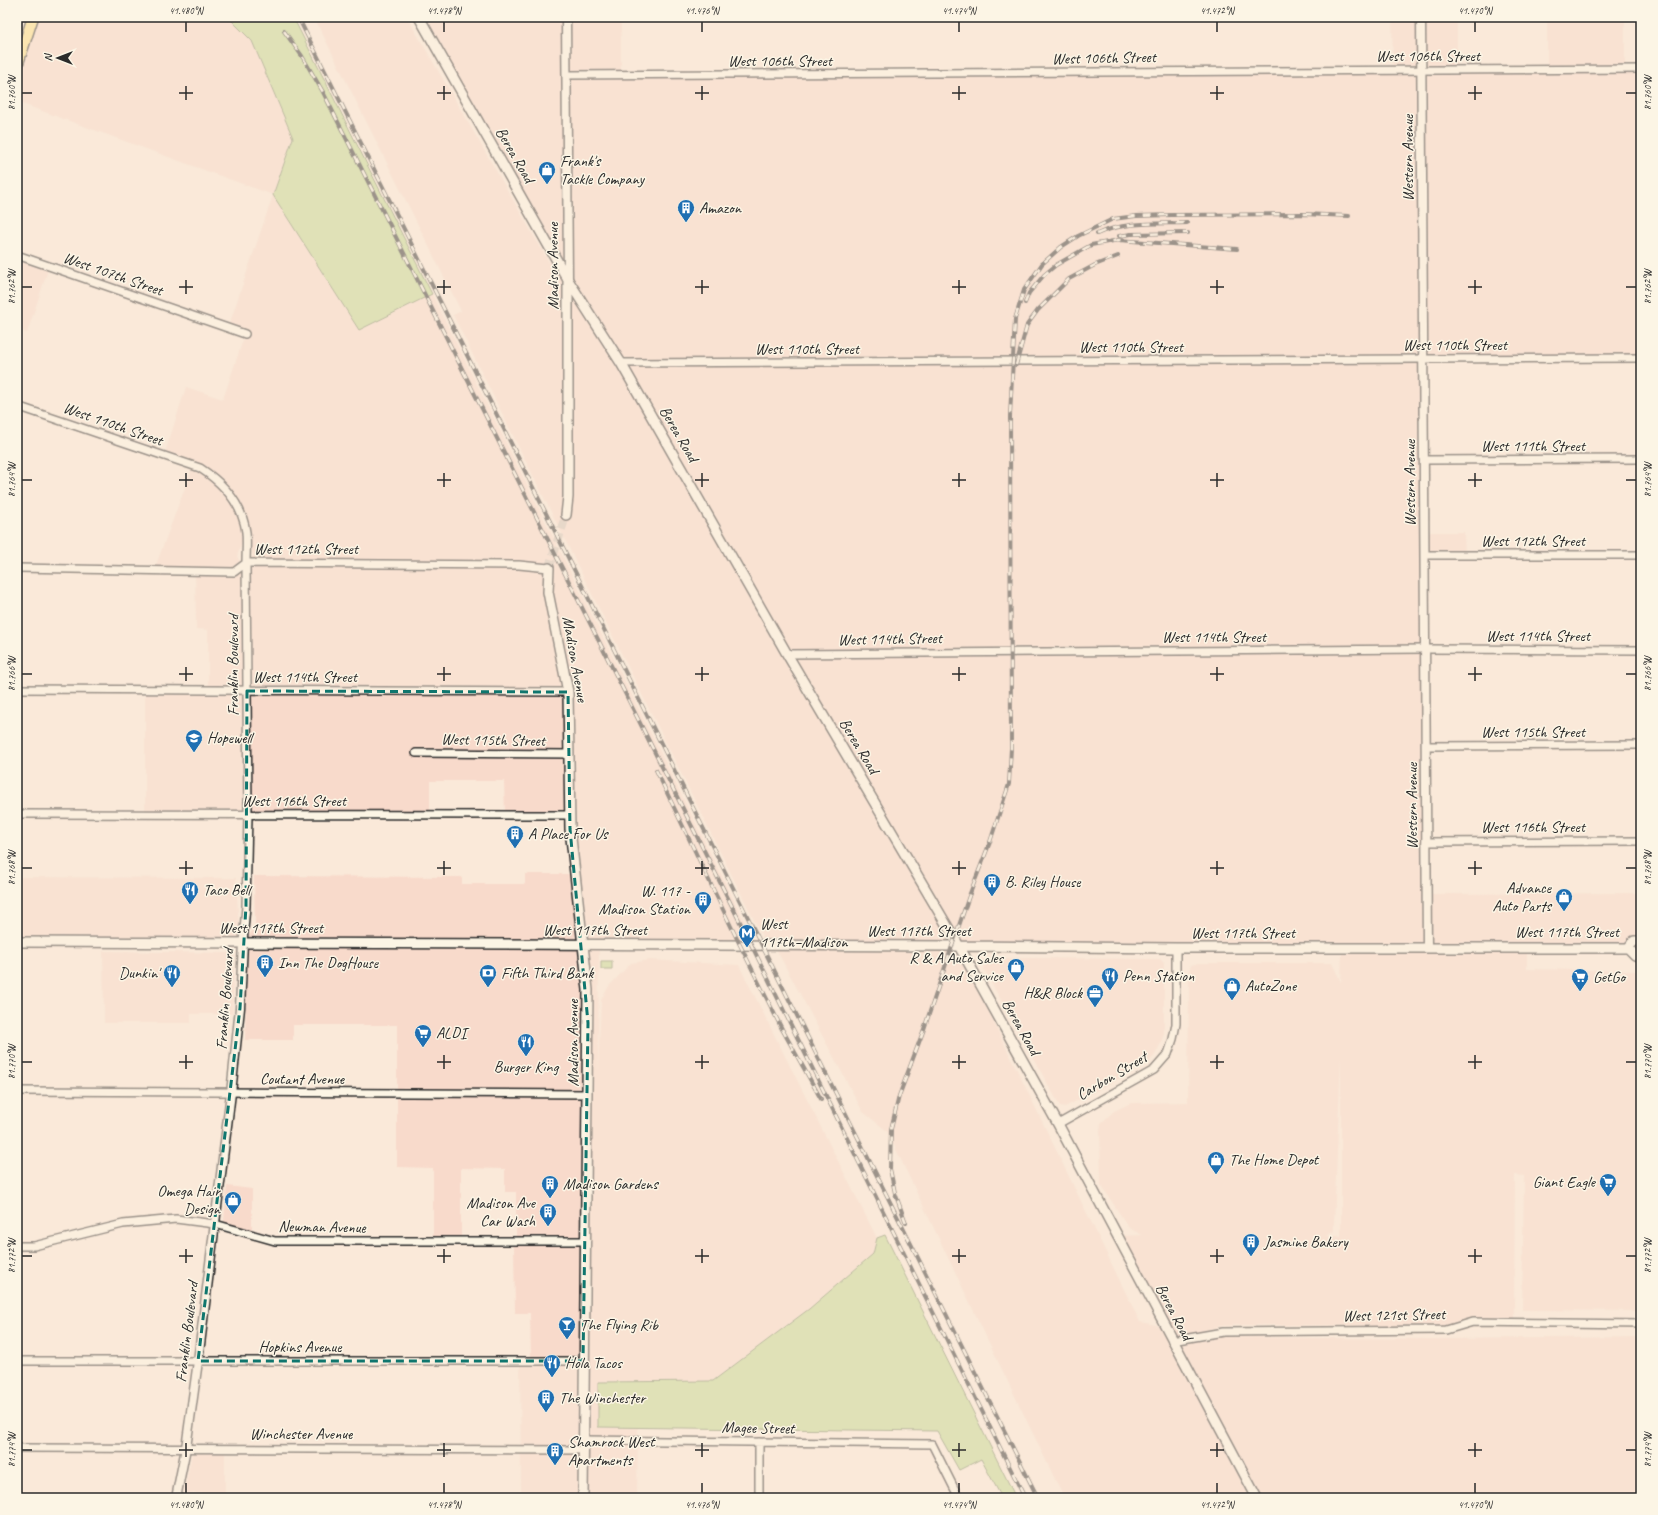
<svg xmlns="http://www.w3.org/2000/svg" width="1658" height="1515" font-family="Caveat,sans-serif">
<rect width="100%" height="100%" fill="#fae9d9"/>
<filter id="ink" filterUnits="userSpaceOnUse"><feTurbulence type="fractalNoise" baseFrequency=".025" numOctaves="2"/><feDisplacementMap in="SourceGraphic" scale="8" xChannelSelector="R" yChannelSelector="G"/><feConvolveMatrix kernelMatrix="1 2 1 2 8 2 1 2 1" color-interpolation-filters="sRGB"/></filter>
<g filter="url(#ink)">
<!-- built -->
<path fill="#f8dacb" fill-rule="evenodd" d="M33,17H228L252,41L293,138L273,195L359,330L432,294L757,946L599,947L598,1070L601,1000L609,986L631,963L650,960L739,965L877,1238L873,1254L809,1309L713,1381L598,1382V1427L638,1428L637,1498H487V1496H521L520,1359H531L530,1313H515L514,1244L516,1243V1192H505V1169L461,1168V1239L433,1240V1168L397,1167V1025H293V1040H245L247,944L17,942V877L236,878L239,928L243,942L255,928L254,876L462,877V884H525V874H574L570,815H505L504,781H430V815H145V690H208V630L196,629L195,571L154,570L193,466L164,456L186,387L223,399L245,334L228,328L273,195L17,102V66ZM246,532L253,555L247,577L237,556Z
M314,17H407L549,262L556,259L419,17H621V75L1393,69L1392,19L1421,18H1457V69H1547V18H1625V69H1641V358L1423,359L1425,532H1464L1465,555H1425L1426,894L1641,893V941L1628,948L767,946L453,315L461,311Z
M17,255L49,267L27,333L17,329Z
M776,949L959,951L1140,1322L1167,1327L1119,1236L1142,1235L1129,1228L1101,1185L1100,1131L1101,1123L1114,1111L1131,1103L1188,1102L1189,971L1191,965L1198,963H1332L1341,982L1342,951L1527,954V969L1641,971V1311L1522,1310L1524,1176L1515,1175L1514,1319H1473L1445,1326L1241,1325L1221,1326L1198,1332L1225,1337L1434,1339L1641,1337V1498H1064L887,1131L863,1112ZM1341,1059V1236H1326L1334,1231V1225Z
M103,951L234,953L233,1014H191V1023H104Z
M1031,958L1160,959L1164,963V1033L1161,1043L1155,1055L1148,1063L1133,1071L1065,1107L1060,1106L983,968L987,962L991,959Z
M227,1186L252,1189V1231L224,1222Z
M192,1453H225V1494L184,1493Z"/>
<!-- green -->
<path fill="#c0d88f" stroke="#76825d" d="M228,17H293L432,294L359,330L273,195L293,138L252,41Z
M601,961H612V969H601Z
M885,1235L1016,1498H1002L981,1459L959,1470L937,1431L598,1427V1382L713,1381L809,1309L873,1254L877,1238Z"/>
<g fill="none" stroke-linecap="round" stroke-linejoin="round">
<!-- secondary-tunnel -->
<path stroke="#d1c3b6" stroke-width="9" stroke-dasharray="9 4.5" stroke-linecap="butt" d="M549,568L566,515"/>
<defs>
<path id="minor" d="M567,75L1641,69
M17,255L245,334
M621,363L1641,358
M17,406L200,468C223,483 242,503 246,532C247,542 246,553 246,563L248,815L246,906L243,942
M1425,460L1641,459
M1425,555H1641
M17,568L234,572L246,563L519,565L549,568
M787,654L1425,649L1641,650
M17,689L568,692
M1426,746L1641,745
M416,753L569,754
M17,814L570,815
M1426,842L1641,841
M17,1091L587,1094
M1058,1124L1154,1070L1168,1054L1173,1039L1176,1024V948
M17,1246H34L123,1224L176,1219L215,1224L275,1241H585
M1172,1341L1223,1332L1446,1330L1473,1322L1641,1324
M17,1361H583
M584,1440L932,1444L959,1498
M759,1442V1498
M17,1448L584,1450"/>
<path id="tertiary" d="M566,17L568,280
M1421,17L1427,948
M176,1498L186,1448L198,1361L231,1093L240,1008L243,942"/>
<path id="secondary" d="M419,17L568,280L621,363L787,654L959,946L1058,1124L1257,1498
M566,515L568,497V280
M549,568L548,592L568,692L570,829L588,990L583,1498
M17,942L959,946L1176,948H1628
M1628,948L1635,955L1641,957
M1628,948L1634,941H1641"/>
<path id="primary" d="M17,66L33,17"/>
</defs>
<!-- minor casing -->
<use href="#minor" stroke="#2b2b2b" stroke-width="10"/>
<!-- tertiary casing -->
<use href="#tertiary" stroke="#2b2b2b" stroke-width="11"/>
<!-- secondary casing -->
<use href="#secondary" stroke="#2b2b2b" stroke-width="12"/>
<!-- primary casing -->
<use href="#primary" stroke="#2b2b2b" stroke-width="13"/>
<!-- minor -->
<use href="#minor" stroke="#fcf5e5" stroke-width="7"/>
<!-- tertiary -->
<use href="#tertiary" stroke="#fcf5e5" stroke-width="8"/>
<!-- secondary -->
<use href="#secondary" stroke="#fcf5e5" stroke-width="9"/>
<!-- primary -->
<use href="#primary" stroke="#fde080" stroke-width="10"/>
<defs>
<path id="rail" d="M298,17L1038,1498
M284,31L302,56L323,92L744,930L1025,1498
M1097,234C1125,221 1157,224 1187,223
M1119,236L1131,234L1188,233
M1025,303L1029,293L1044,275L1056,265L1091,245L1119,240L1237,249
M1016,365L1027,325L1038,310L1069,279L1095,265L1118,256
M656,770L739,943L782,1029L821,1099
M906,1223L895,1193L890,1169L891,1129L899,1096L924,1029L969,896L990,842L1009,784L1011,748L1010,416L1015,319L1024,290L1042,264L1061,247L1078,236L1113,219L1136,216L1172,215L1303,214L1349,216"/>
</defs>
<!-- rail casing -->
<use href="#rail" stroke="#2b2b2b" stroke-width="4"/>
<!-- rail -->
<use href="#rail" stroke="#fcf5e5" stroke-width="2.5" stroke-dasharray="8" stroke-linecap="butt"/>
</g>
</g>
<!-- marked area -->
<path d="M0 0H1658V1515H0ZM247,691L568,692L570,829L588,1023L583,1361H198L240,1008L246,906Z" fill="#fae9d9" fill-opacity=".55" fill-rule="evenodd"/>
<path fill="none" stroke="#0f766e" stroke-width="3" stroke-dasharray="8 5" stroke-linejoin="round" d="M247,691L568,692L570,829L588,1023L583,1361H198L240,1008L246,906Z"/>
<!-- ticks -->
<path fill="none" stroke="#2b2b2b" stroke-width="1.5" d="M186,22V32M444,22V32M702,22V32M959,22V32M1217,22V32M1475,22V32M186,86V100M444,86V100M702,86V100M959,86V100M1217,86V100M1475,86V100M22,93H32M179,93H193M437,93H451M695,93H709M952,93H966M1210,93H1224M1468,93H1482M1626,93H1636M186,280V294M444,280V294M702,280V294M959,280V294M1217,280V294M1475,280V294M22,287H32M179,287H193M437,287H451M695,287H709M952,287H966M1210,287H1224M1468,287H1482M1626,287H1636M186,473V487M444,473V487M702,473V487M959,473V487M1217,473V487M1475,473V487M22,480H32M179,480H193M437,480H451M695,480H709M952,480H966M1210,480H1224M1468,480H1482M1626,480H1636M186,667V681M444,667V681M702,667V681M959,667V681M1217,667V681M1475,667V681M22,674H32M179,674H193M437,674H451M695,674H709M952,674H966M1210,674H1224M1468,674H1482M1626,674H1636M186,861V875M444,861V875M702,861V875M959,861V875M1217,861V875M1475,861V875M22,868H32M179,868H193M437,868H451M695,868H709M952,868H966M1210,868H1224M1468,868H1482M1626,868H1636M186,1055V1069M444,1055V1069M702,1055V1069M959,1055V1069M1217,1055V1069M1475,1055V1069M22,1062H32M179,1062H193M437,1062H451M695,1062H709M952,1062H966M1210,1062H1224M1468,1062H1482M1626,1062H1636M186,1249V1263M444,1249V1263M702,1249V1263M959,1249V1263M1217,1249V1263M1475,1249V1263M22,1256H32M179,1256H193M437,1256H451M695,1256H709M952,1256H966M1210,1256H1224M1468,1256H1482M1626,1256H1636M186,1443V1457M444,1443V1457M702,1443V1457M959,1443V1457M1217,1443V1457M1475,1443V1457M22,1450H32M179,1450H193M437,1450H451M695,1450H709M952,1450H966M1210,1450H1224M1468,1450H1482M1626,1450H1636M186,1483V1493M444,1483V1493M702,1483V1493M959,1483V1493M1217,1483V1493M1475,1483V1493"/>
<!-- icons -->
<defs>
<symbol id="shop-pin" viewBox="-11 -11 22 30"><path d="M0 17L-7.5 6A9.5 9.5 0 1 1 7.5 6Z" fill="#1f6fb2" stroke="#fcf5e5"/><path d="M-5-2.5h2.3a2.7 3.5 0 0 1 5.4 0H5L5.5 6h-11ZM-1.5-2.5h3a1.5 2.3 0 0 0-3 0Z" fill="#fff"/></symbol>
<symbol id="building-pin" viewBox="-11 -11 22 30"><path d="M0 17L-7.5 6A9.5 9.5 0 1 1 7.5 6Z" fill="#1f6fb2" stroke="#fcf5e5"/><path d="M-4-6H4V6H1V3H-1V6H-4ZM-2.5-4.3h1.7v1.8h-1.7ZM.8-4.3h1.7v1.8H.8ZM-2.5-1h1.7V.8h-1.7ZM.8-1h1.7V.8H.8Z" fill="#fff"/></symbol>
<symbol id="school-pin" viewBox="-11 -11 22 30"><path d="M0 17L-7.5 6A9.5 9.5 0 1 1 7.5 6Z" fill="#1f6fb2" stroke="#fcf5e5"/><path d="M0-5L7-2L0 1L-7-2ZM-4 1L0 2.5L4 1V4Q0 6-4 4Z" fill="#fff"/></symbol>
<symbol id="restaurant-pin" viewBox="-11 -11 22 30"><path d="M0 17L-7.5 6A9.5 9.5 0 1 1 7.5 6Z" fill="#1f6fb2" stroke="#fcf5e5"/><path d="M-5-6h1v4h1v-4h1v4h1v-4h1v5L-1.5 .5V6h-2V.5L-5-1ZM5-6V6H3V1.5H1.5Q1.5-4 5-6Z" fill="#fff"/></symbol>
<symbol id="metro-pin" viewBox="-11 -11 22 30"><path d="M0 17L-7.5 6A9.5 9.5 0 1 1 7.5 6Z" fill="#1f6fb2" stroke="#fcf5e5"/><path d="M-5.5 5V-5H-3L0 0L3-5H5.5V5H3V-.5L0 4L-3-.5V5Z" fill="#fff"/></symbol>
<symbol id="bank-pin" viewBox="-11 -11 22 30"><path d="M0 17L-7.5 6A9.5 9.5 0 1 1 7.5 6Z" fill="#1f6fb2" stroke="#fcf5e5"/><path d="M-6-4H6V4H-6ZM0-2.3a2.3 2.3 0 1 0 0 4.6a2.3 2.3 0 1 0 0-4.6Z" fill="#fff"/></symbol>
<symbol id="supermarket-pin" viewBox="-11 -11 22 30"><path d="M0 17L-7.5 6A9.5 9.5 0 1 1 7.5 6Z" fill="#1f6fb2" stroke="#fcf5e5"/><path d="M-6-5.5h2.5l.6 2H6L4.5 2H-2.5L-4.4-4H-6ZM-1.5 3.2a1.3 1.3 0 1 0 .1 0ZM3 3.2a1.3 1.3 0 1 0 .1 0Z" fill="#fff"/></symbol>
<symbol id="office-pin" viewBox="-11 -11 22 30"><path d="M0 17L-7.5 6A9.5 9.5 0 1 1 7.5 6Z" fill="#1f6fb2" stroke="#fcf5e5"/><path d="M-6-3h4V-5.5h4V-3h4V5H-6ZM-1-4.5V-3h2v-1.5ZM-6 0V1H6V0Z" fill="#fff"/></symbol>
<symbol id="bar-pin" viewBox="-11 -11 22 30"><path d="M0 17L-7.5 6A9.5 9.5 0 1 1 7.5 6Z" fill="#1f6fb2" stroke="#fcf5e5"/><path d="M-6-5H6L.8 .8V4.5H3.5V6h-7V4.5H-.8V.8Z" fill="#fff"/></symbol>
</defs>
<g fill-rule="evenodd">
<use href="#shop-pin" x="537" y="160" width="20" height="27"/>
<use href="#building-pin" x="676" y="198" width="20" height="27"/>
<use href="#school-pin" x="184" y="728" width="20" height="27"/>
<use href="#building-pin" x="505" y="824" width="20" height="27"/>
<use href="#building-pin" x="982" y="872" width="20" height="27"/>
<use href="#restaurant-pin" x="180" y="880" width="20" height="27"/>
<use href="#shop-pin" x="1554" y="887" width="20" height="27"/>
<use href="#building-pin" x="693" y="890" width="20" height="27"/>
<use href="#metro-pin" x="737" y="923" width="20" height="27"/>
<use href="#building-pin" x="255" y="953" width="20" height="27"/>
<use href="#shop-pin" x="1006" y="957" width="20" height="27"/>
<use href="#restaurant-pin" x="162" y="963" width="20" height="27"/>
<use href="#bank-pin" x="478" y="963" width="20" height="27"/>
<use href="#restaurant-pin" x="1100" y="966" width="20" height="27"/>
<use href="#supermarket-pin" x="1570" y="967" width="20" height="27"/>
<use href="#shop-pin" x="1222" y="976" width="20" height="27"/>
<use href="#office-pin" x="1085" y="983" width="20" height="27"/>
<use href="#supermarket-pin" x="413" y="1023" width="20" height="27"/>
<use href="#restaurant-pin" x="516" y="1032" width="20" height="27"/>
<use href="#shop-pin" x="1206" y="1150" width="20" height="27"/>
<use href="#supermarket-pin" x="1598" y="1172" width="20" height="27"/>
<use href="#building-pin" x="540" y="1174" width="20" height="27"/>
<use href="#shop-pin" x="223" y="1190" width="20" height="27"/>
<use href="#building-pin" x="538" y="1202" width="20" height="27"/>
<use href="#building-pin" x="1241" y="1232" width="20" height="27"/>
<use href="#bar-pin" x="557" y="1315" width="20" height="27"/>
<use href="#restaurant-pin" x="542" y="1353" width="20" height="27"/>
<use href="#building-pin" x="536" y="1388" width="20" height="27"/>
<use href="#building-pin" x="545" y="1441" width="20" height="27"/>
</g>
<g text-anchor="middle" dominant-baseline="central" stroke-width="3" stroke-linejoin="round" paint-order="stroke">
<!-- street labels -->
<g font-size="16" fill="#2b2b2b" stroke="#fcf5e5">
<text x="1428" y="56">West 106th Street</text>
<text transform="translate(1104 58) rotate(-1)">West 106th Street</text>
<text x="780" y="61">West 106th Street</text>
<text transform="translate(515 155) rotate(60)">Berea Road</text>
<text transform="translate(1408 158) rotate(-90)">Western Avenue</text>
<text transform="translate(553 266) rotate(-90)">Madison Avenue</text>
<text transform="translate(113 274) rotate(19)">West 107th Street</text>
<text x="1455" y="345">West 110th Street</text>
<text x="1131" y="347">West 110th Street</text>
<text x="807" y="349">West 110th Street</text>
<text transform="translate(113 424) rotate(19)">West 110th Street</text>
<text transform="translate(679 434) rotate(60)">Berea Road</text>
<text x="1533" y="446">West 111th Street</text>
<text transform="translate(1410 483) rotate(-90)">Western Avenue</text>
<text x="1533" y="541">West 112th Street</text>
<text x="306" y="549">West 112th Street</text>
<text x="1538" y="636">West 114th Street</text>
<text x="1214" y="637">West 114th Street</text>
<text transform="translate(890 639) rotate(-1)">West 114th Street</text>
<text transform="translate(575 659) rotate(80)">Madison Avenue</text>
<text transform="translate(233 665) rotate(-90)">Franklin Boulevard</text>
<text x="305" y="677">West 114th Street</text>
<text x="1533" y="732">West 115th Street</text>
<text transform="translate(493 740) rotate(1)">West 115th Street</text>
<text transform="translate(859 746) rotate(59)">Berea Road</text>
<text x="294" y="801">West 116th Street</text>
<text transform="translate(1412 806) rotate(-90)">Western Avenue</text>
<text x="1533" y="827">West 116th Street</text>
<text x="271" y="928">West 117th Street</text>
<text x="595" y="930">West 117th Street</text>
<text x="919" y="931">West 117th Street</text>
<text x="1567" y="932">West 117th Street</text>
<text x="1243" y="933">West 117th Street</text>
<text transform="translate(225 999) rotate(-86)">Franklin Boulevard</text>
<text transform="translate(1021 1027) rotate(61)">Berea Road</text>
<text transform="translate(573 1043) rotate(-90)">Madison Avenue</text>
<text transform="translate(1112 1076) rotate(-31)">Carbon Street</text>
<text x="302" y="1079">Coutant Avenue</text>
<text transform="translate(322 1227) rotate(1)">Newman Avenue</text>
<text transform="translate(1174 1312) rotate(62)">Berea Road</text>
<text transform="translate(1394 1315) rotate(-1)">West 121st Street</text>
<text transform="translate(187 1332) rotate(-83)">Franklin Boulevard</text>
<text x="300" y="1347">Hopkins Avenue</text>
<text transform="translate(758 1428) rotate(1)">Magee Street</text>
<text x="301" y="1434">Winchester Avenue</text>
</g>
<!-- poi labels -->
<g font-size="16" fill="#2b2b2b" stroke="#fcf5e5" text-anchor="start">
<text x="560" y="161">Frank's<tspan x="560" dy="18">Tackle Company</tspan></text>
<text x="699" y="208">Amazon</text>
<text x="207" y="738">Hopewell</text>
<text x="528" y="834">A Place For Us</text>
<text x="1005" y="882">B. Riley House</text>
<text x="1551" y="888" text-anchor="end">Advance<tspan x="1551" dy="18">Auto Parts</tspan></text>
<text x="203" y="890">Taco Bell</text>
<text x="690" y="891" text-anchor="end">W. 117 -<tspan x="690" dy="18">Madison Station</tspan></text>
<text x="760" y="924">West<tspan x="760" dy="18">117th–Madison</tspan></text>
<text x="1003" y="958" text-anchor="end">R &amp; A Auto Sales<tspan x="1003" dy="18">and Service</tspan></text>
<text x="278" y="963">Inn The DogHouse</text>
<text x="159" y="973" text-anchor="end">Dunkin'</text>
<text x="501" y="973">Fifth Third Bank</text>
<text x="1123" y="976">Penn Station</text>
<text x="1593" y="977">GetGo</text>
<text x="1245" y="986">AutoZone</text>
<text x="1082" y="993" text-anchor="end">H&amp;R Block</text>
<text x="436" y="1033">ALDI</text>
<text x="526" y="1067" text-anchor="middle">Burger King</text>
<text x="1229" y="1160">The Home Depot</text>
<text x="1595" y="1182" text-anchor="end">Giant Eagle</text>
<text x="563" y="1184">Madison Gardens</text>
<text x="220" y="1191" text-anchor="end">Omega Hair<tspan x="220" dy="18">Design</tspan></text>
<text x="535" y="1203" text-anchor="end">Madison Ave<tspan x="535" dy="18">Car Wash</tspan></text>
<text x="1264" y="1242">Jasmine Bakery</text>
<text x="580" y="1325">The Flying Rib</text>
<text x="565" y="1363">Hola Tacos</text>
<text x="559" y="1398">The Winchester</text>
<text x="568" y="1442">Shamrock West<tspan x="568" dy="18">Apartments</tspan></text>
</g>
</g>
<!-- margin -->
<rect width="1658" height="1515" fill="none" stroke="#fcf5e5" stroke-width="44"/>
<!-- north arrow -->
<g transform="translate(58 58) rotate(270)" stroke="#fcf5e5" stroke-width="3" paint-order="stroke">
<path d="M0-3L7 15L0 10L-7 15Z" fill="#2b2b2b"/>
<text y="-6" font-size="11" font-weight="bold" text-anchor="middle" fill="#2b2b2b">N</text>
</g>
<rect x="22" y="22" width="1614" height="1471" fill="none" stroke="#2b2b2b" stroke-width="1.5"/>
<g font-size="10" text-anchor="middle" fill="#2b2b2b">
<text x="186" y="14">41.480°N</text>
<text x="444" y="14">41.478°N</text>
<text x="702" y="14">41.476°N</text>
<text x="959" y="14">41.474°N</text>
<text x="1217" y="14">41.472°N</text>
<text x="1475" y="14">41.470°N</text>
<text transform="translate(1647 93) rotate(-90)" y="4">81.760°W</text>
<text transform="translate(11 93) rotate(-90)" y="4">81.760°W</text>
<text transform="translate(1647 287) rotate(-90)" y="4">81.762°W</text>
<text transform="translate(11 287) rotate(-90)" y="4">81.762°W</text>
<text transform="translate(1647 480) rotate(-90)" y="4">81.764°W</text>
<text transform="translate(11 480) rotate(-90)" y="4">81.764°W</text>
<text transform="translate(1647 674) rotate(-90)" y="4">81.766°W</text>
<text transform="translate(11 674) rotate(-90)" y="4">81.766°W</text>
<text transform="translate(1647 868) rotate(-90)" y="4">81.768°W</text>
<text transform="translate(11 868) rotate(-90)" y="4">81.768°W</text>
<text transform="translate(1647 1062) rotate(-90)" y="4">81.770°W</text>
<text transform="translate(11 1062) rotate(-90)" y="4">81.770°W</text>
<text transform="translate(1647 1256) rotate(-90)" y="4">81.772°W</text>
<text transform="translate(11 1256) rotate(-90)" y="4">81.772°W</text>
<text transform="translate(1647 1450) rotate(-90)" y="4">81.774°W</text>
<text transform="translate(11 1450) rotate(-90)" y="4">81.774°W</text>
<text x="186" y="1508">41.480°N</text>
<text x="444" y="1508">41.478°N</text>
<text x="702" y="1508">41.476°N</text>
<text x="959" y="1508">41.474°N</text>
<text x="1217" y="1508">41.472°N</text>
<text x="1475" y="1508">41.470°N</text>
</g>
</svg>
